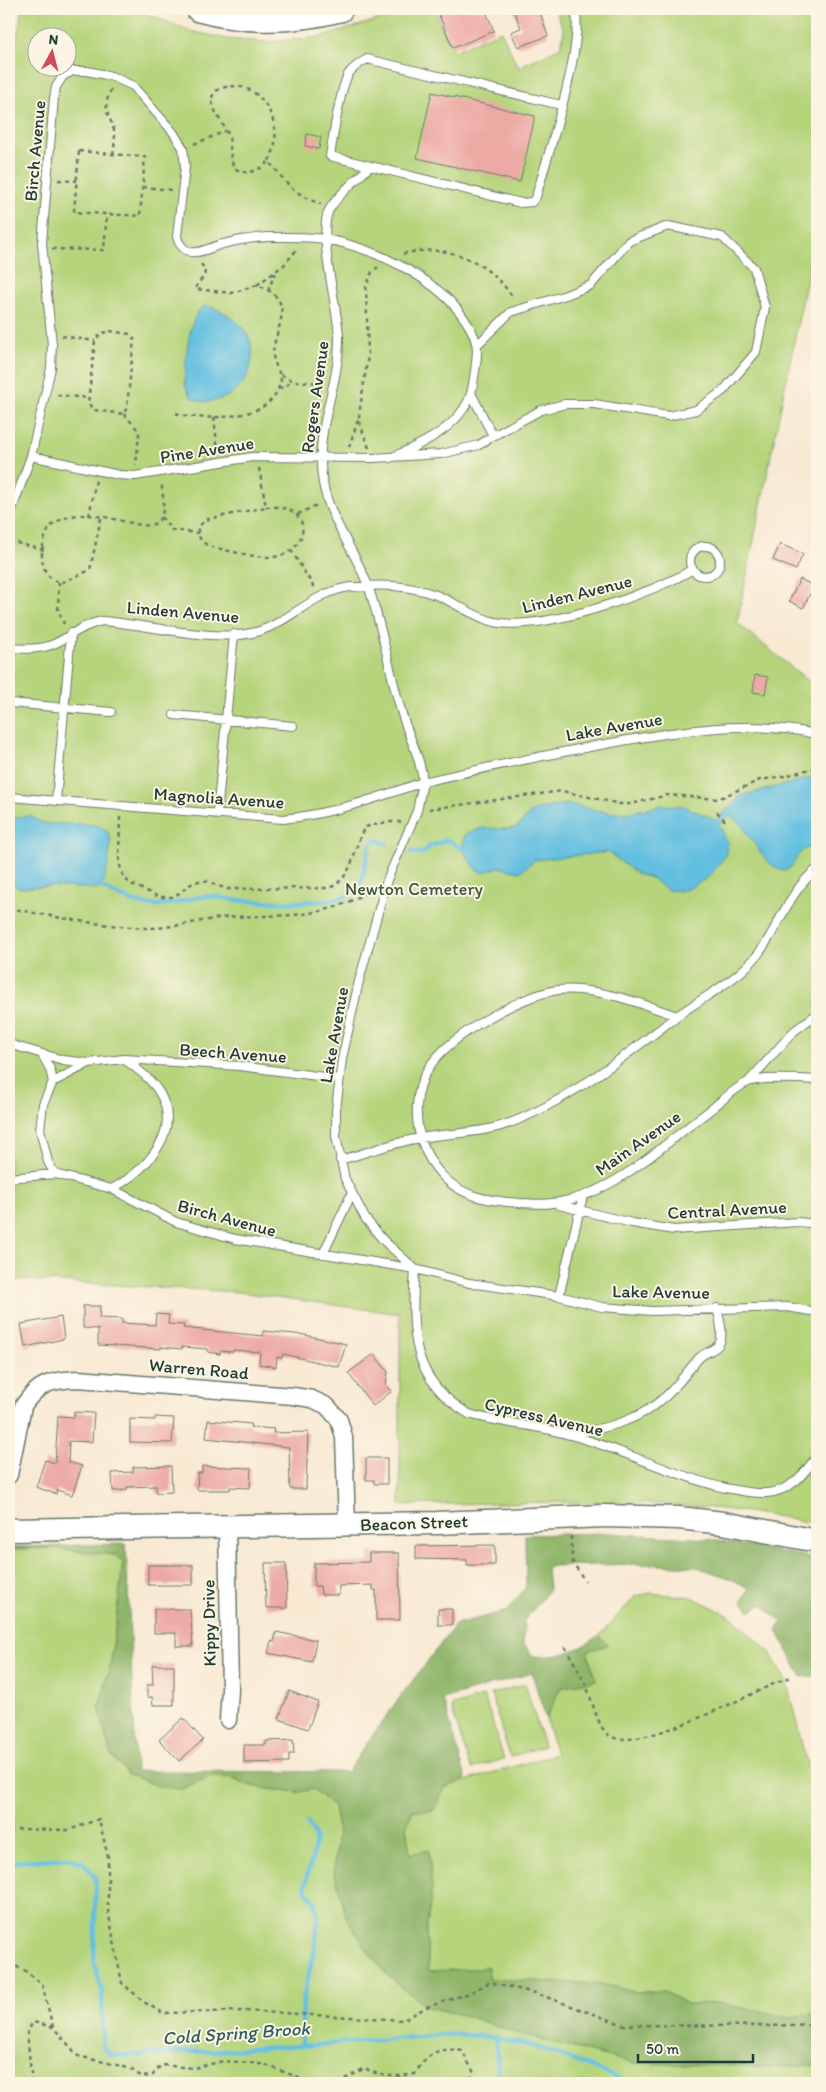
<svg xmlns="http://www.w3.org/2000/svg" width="826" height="2092" font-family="Itim,sans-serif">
<rect width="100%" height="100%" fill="#fcf5e5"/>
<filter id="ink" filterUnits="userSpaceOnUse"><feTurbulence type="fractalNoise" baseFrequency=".02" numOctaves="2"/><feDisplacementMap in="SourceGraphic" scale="10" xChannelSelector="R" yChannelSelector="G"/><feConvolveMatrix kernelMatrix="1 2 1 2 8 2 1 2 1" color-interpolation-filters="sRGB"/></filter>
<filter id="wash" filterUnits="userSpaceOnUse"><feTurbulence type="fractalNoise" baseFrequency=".0096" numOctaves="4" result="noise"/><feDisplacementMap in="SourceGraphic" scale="20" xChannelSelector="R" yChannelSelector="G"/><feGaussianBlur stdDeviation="1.12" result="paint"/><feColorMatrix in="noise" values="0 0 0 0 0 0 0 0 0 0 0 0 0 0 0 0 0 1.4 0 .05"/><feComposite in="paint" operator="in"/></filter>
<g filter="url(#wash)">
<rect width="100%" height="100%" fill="#f8e9d3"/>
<!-- green -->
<path fill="#b5d47b" stroke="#6a8858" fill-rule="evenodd" d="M22,9H133L194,32L228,39L267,42L321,37L414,9H434L453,51L501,31L518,67L561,47L564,30L555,9H817V229L737,623L817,688V1524C680,1494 540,1503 400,1505V1314L239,1292L9,1279V80ZM38,38H68V68H38Z
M50,1548L115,1555L123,1563L111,1663L99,1707L129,1775L181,1789L212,1776L233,1778L251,1786L298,1792L313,1789L334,1807L338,1829L334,1870L427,2007L467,2016L514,2032L632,2063L780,2067L817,2065V2083H9V1549Z
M650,1593L692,1597L730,1616L769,1651L787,1683L817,1806V2013L790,2017L717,2003L687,2004L663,1991L635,1992L601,1984L488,1979L489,1968L429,1972L426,1932L432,1888L429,1851L410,1854L406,1826L413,1810H433L445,1787L556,1754L546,1719L560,1688L596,1680L587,1651L607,1644L599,1636L636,1596Z
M525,1684L544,1746L510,1757L491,1694Z
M484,1696L504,1759L471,1769L451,1707Z"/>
<!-- forest -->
<path fill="#90b66b" stroke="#587a50" d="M608,1533L709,1539L817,1558V1682L815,1676L802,1677L777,1631L782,1622L761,1604L751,1612L742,1601L749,1588L729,1578L697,1567L639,1564L547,1566L549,1590L524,1621L523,1643L533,1656C559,1658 577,1651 599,1636L608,1645L587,1651L596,1680L560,1688L546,1719L532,1673L443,1699L466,1779L446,1787L433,1811L413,1810L406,1827L410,1854L429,1850L432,1888L426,1932L429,1971L489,1968L488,1979L602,1984L635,1992L663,1991L687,2004L717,2003L790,2017L817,2013V2065L780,2067L632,2063L514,2032L467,2016L427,2007L388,1976L367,1950L346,1917L334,1870L338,1829L334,1807L313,1789L298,1792L267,1789L251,1786L233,1778L212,1776L181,1789L160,1787L129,1775L110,1754L99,1707L111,1663L123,1563L115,1555L50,1548L9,1549V1547L126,1544L136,1771L347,1772L394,1705L456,1624L507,1611L526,1587L525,1535Z"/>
<!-- water -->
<path fill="#62bfe0" stroke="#407e8a" d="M205,306C218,308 236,318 244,329C263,354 247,394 217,400C208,402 200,403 191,397L185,385V379C186,362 187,314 205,306Z
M817,776V842C811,847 803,849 798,855C794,860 793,868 786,870C766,875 748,823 729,816L719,824L728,843L725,856L710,876L690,888L681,891L668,890L651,878L637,874L608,852L535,860L520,872L498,867L483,873L477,870L462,849L465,834L482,828L510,829L517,827L530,813L539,809L567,804L612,813H628L662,805L684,806L716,820L741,796Z
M30,816C34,818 39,822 43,823C58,826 101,818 109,834C112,839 110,850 109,857C108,866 106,883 99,889L48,886L21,888L9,884V818Z"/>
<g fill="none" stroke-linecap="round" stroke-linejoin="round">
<!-- stream -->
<path stroke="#62bfe0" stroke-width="4.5" d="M411,852C419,853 425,855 429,846L440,843L444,840L450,841L462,849
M101,887C118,896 135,905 155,905C174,906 191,896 211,896C220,896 229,900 237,900C266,902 327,906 351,894C366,886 364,858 371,843L377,840L387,844
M9,1862L68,1858L84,1863L96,1879L94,1962L102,1991L103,2048L112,2056L301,2046L456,2034L496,2038L541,2048L632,2083
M496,2038L499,2083
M301,2046L303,1999L315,1947L318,1919L315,1902L305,1889C305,1873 318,1850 315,1836C314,1832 309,1826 307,1822"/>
</g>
<g id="blocks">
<!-- building -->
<path fill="#edaaa5" d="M447,9H485L494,31L453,48L438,13Z
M513,9H539L548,36L518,47L511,32L521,28Z
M432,92L535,116L520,182L417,158Z
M307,134L321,137L319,149L305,146Z
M780,544L803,554L796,570L773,560Z
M800,579L814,586L803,608L789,601Z
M755,675L768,677L765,694L753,692Z
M83,1306H100L99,1318L122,1319V1323L155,1325L156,1314L169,1315L168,1324L184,1325L183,1328L263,1336V1331L305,1335L346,1344L339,1367L283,1354L282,1358L277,1357L276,1367L259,1364L260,1352L233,1350V1352L221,1351L220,1354L208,1352V1349L182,1347V1349L161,1347V1349L98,1345V1329L83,1328Z
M61,1317L64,1339L25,1347L21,1324Z
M374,1354L388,1372L386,1385L392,1391L373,1406L348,1373Z
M74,1412L94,1413L92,1442L69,1441L68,1462L82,1466L72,1495L57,1490L56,1494L36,1487L45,1460L55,1463L58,1416L74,1417Z
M155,1417L174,1418L172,1443L130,1442V1419L155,1420Z
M208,1420L251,1424L250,1427L274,1429L273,1433L308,1432L306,1489H290L289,1447L206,1438Z
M366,1458H387V1484H374V1480H366Z
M171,1466L172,1492L156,1493V1486L127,1487V1490L113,1491L112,1473L133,1472V1467Z
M202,1466L251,1468L250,1488L230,1487V1490H197L198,1473H202Z
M495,1545V1565H467V1560L416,1559V1546Z
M369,1553H399L400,1620H376V1590H373V1585L339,1586V1595H321L320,1586H314V1563L369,1562Z
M265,1563H286L287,1608H266Z
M148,1565H193V1585H148Z
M154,1609H190L193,1646H176V1633H154Z
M438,1609H452V1625H438Z
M276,1632L316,1640L312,1662L268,1653L271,1641L274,1642Z
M152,1665H174V1705H153L152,1697H147V1685H153Z
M289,1691L318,1702L308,1729L279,1719Z
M183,1718L203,1740L179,1761L159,1740Z
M293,1740L294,1754H289V1762L244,1763V1745H266V1741Z"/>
</g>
</g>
<g filter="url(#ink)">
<use href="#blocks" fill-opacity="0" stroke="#6b796c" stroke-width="1"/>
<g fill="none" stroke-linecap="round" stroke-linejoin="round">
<defs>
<path id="service" d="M561,105L367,59C360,63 354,67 349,73C340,87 333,138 330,156L521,203L532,202L536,197C547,157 585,45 575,9
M478,344L511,312L566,295L591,285L629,241L668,226L722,237L754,268L765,307L756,352L723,391L696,410L668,416L594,404H565L541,410L493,436
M31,456L119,475L135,476L252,457L373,458L441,454L479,445L493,436L472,395
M9,518L31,456L51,368L52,344L42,243L54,98L56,87L63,76L73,71H87L111,76L133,86L173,132L183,148L185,167L177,236C178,243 183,250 191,252C201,254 213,246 223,244C238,240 253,238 268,237C287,237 306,236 325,239C371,247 433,276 461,314C482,342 478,351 473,384C468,424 423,444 390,458
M690 561a15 15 0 1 1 30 0a15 15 0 1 1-30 0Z
M9,648C25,649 41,650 56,643C72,635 83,625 102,621C144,624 212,642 252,633C288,625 313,591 351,587C378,584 410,585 436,595C457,603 473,617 495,622C540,632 653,594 693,569
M10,703L111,712
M174,715L293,726
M817,734C746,719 676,731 606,744C544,755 484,768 423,782L417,811L387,880L359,981L342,1059L336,1110V1136L345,1179L365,1218L383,1240L415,1269L469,1283L559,1296L602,1307L652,1311L787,1307L817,1312
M9,797L283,819C332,814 377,798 423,782C421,758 409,738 402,714C389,672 383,628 368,586C355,550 330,521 323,483C313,427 340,389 339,337C338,308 317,233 329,210C338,194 357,180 370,166
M56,801L71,633
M217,815L234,634
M817,869C789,891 780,925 759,953C741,978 702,998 677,1016C643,1004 595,986 558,990C521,995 448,1036 428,1069C401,1114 425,1181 475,1196C490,1201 505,1202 520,1203C530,1203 542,1205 552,1203C612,1197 662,1145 709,1111C721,1102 734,1088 748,1082C759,1077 803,1079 817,1080
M9,1044L63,1060L89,1063L124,1059L240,1066L340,1079
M43,1056L50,1069L53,1082
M749,1081L794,1031L817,1014
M340,1160C367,1153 394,1142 421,1138C448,1133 477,1134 504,1125C563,1105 628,1054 677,1016
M55,1174L48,1162L40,1129L43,1104L53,1082L89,1063
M9,1178L55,1174L112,1189L176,1222L235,1239L415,1269C411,1331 410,1380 469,1414C503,1424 537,1425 570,1435C622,1449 669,1474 721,1487C736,1490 752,1494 767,1493C791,1491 804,1474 817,1456
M112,1189C144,1171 184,1133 159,1092C151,1079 138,1069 125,1060
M559,1205L632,1223L674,1230L798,1222L817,1224
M323,1254L352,1193
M559,1296L583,1196
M572,1434C608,1428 639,1421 666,1396C679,1384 688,1370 699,1358C705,1352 717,1350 720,1342C724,1332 719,1318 717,1308"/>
<path id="minor" d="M9,1475L23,1406C38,1383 52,1380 78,1379L293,1396L312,1399L327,1406L339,1420L344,1437L347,1525
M227,1525L230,1690L228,1720"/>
<path id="secondary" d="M9,1530L437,1523L604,1516L679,1518L723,1523L817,1541"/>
<path id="primary" d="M199,9C246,22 293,21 340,9"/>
</defs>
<!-- service casing -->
<use href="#service" stroke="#6b796c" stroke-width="10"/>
<!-- minor casing -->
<use href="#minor" stroke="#6b796c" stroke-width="19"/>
<!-- secondary casing -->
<use href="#secondary" stroke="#6b796c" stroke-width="25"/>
<!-- primary casing -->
<use href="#primary" stroke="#6b796c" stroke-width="28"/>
<!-- path -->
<path stroke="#6b796c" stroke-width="2.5" stroke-dasharray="4 4" stroke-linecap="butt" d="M111,89C102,111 108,111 114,130C116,137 114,147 113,154
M194,144L226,131
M79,151L145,157L140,216L74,212Z
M268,162C262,168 254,173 244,172C225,170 233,146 228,134C223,121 196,93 226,87C265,79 288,133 268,162C276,168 278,173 284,180C293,191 307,199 321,204
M58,180L77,181
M143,187L171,190
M52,249L104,250L107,214
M403,254C447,242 489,261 514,299
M257,285L284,265L298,248
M268,291L275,273
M110,331L129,334L134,339L127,407L124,414L94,410L88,403L95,341L100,334Z
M62,336L95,341
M281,375L293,381L324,383
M279,389L293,381
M57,395L88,398
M176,413C196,421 246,418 264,406C274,399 279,390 281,380C280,370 273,364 273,354C274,328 300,301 257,285L232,293L195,289C200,276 211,278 200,262
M124,414L138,430L139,434L136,465
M214,417L218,453
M349,447L359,417
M369,448L360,424L359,415L368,356L366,287L372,272L378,267
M259,468L266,507
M266,507C318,503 309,554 273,557C254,558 231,551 212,547C203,544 197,538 198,528L205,520L213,518Z
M298,514L317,505
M89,516L96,480
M161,517L172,530L198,533
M101,518L90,570L63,582C38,582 38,546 49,529C53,522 64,518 72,516C94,512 120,521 141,525C169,529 164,500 161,482
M9,541L44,550
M291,550L315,589
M59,582L58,609L64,624
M429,809L562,791L620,804H631L668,795L718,799L760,780L785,776L817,767
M717,812L727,823
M120,817L119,858L121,872L129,883L159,897H174L191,884L199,881H206L227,889L328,888C355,879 352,848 365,827L388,822H401
M9,908C54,917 101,926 148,928C176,928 203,919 231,917C289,914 322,921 374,888
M571,1536L572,1561L585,1581
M565,1647C573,1660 581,1674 587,1688C593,1702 596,1721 606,1733C630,1760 759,1688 790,1677
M9,1829L69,1830L99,1819L108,1857V1910L122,1983L144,2002L163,2013L245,2011L403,2020L427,2007L470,1993L490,1982L535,1993L624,2025L769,2026L817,2024
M9,1963L24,1970L42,1984L53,2027
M32,2083L27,2033L33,2022L53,2027L78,2056L117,2065L131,2069L142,2077L153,2075L161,2065L194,2068L223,2061L251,2063L266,2065L312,2083
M338,2083L365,2068C381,2078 396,2077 415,2074C427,2054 438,2046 462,2051L474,2073L470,2079L471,2083"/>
<!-- service -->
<use href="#service" stroke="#fff" stroke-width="8"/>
<!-- minor -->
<use href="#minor" stroke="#fff" stroke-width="16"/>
<!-- secondary -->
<use href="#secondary" stroke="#fff" stroke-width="22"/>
<!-- primary -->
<use href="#primary" stroke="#fff" stroke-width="25"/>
</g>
</g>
<g text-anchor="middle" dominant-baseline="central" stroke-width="4" stroke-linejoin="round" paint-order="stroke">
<!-- street labels -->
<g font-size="18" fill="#1f3d34" stroke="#fcf5e5">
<text transform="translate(35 151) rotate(-85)">Birch Avenue</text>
<text transform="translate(315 397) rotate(-82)">Rogers Avenue</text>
<text transform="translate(207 450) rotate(-9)">Pine Avenue</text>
<text transform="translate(577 594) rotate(-14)">Linden Avenue</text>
<text transform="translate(183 612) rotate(5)">Linden Avenue</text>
<text transform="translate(614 727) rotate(-10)">Lake Avenue</text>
<text transform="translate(219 798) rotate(4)">Magnolia Avenue</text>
<text transform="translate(334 1035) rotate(-80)">Lake Avenue</text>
<text transform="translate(233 1053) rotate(4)">Beech Avenue</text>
<text transform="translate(638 1143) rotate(-35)">Main Avenue</text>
<text transform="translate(727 1210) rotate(-3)">Central Avenue</text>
<text transform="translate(227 1218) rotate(15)">Birch Avenue</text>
<text transform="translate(661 1292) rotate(1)">Lake Avenue</text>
<text transform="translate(199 1369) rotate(5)">Warren Road</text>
<text transform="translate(544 1417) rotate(13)">Cypress Avenue</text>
<text transform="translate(414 1523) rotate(-2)">Beacon Street</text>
<text transform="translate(209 1623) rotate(-91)">Kippy Drive</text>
</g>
<!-- park labels -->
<g font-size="18" fill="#3d5b42" stroke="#fcf5e5">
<text x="414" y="889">Newton Cemetery</text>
</g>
<!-- water labels -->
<g font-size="19" font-style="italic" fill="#305e5f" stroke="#fcf5e5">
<text transform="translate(236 2033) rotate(-4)">Cold Spring Brook</text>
</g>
</g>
<!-- margin -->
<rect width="826" height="2092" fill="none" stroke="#fcf5e5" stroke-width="30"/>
<!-- north arrow -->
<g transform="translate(52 52) rotate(7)"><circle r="24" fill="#fcf5e5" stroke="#a4ab9e"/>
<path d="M0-4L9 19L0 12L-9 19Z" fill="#d1495b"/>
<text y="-8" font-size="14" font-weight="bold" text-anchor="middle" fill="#1f3d34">N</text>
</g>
<!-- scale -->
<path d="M638 2054v8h115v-8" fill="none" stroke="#1f3d34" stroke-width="2.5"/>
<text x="646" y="2054" font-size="15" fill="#1f3d34" stroke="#fcf5e5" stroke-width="4" paint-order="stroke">50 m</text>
</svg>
